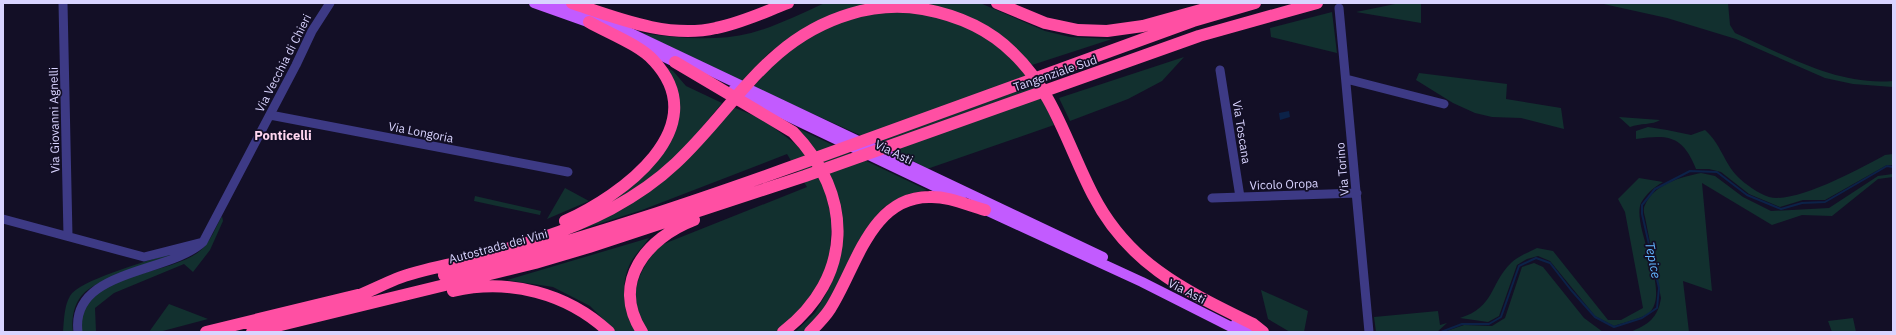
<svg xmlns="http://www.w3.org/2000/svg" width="1896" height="335" font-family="'IBM Plex Sans',sans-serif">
<rect width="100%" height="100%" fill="#130f26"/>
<!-- green -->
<path fill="#12302f" d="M825,3H980L1045,31L1070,37L1112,39L1032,65L1002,37L902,4L801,31L770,52L742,81L641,33C677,38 715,42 751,33C777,26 800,14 825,3Z
M1400,3H1421V23L1356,12Z
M1599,3H1728L1730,25L1735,33C1785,55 1837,86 1893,81V87L1853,84L1825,78L1736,39L1667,18Z
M885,11C967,12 1022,49 1054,125L927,169L900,153L753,87L781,55L835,22Z
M1332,12L1337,53L1271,37L1270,28Z
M1184,57L1162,81L1128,99L1070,121L1059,98Z
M659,63L673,71L686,86L722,103C695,136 669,168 634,191C614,204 591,213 571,224L644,173L677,116Z
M1419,73L1507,84L1506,99L1561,108L1564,129L1521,118L1492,117L1475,113L1453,103L1416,80Z
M733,107L762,119L801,148L823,183L832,220L829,262L816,292L797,317L776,332H647C645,328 640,324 639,319C627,293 643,263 661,245L807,187L787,154L642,210L555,238L627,205Z
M1619,117L1660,120C1653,125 1640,123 1630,127Z
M795,127L927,190L908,194L884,207L869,226L821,314L804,332H795L815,313L830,287L839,259L838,200Z
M1648,127L1667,130L1691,135L1705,130C1721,144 1724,163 1738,177C1745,184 1759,194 1769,197C1796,204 1861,168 1885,155L1893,154V165H1887L1825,200H1803L1780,207L1749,194L1721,172L1709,169H1696C1683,136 1669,134 1636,139V131Z
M1701,173L1715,176L1743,197L1771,211L1829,208L1878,176L1893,174V177L1878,179L1832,216L1802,215L1772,225L1702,183L1712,291L1683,281L1689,332H1630C1648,325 1658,318 1661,298L1645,217C1644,214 1643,208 1645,205C1654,184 1681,177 1701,173Z
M1639,178L1663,182C1654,187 1646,194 1641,203C1631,226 1672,292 1649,313C1643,318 1622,323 1614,326L1595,316L1550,261L1538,256L1527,259L1517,265L1499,316L1488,322L1460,318C1495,307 1489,285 1511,263C1517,257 1529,252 1537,248L1553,251L1608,320H1621L1643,308L1625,212L1618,199Z
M565,188L589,201L547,219Z
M475,196L541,211L540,215L474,201Z
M222,216L223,221L210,250L193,272L184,264L114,293L95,308L96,332H82C82,326 80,319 82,313C92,273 172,275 201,250C210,242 216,227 222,216Z
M649,238C643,247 633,256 629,266C620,286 624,315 636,332H616L590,306L553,287L507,280Z
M175,252H183C160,261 102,277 85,292C74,302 71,318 73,332H63C64,321 64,306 70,296C80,279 153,260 175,252Z
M1534,263L1543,267L1584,318L1603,332H1444L1464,325L1492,326L1505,318L1522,267Z
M1261,290L1308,311L1304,332H1290L1268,319Z
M169,304L208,319L159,332H149Z
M1438,311L1440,325L1447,323L1437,332H1376L1374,317Z
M1853,318L1856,332H1832L1828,321Z"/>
<!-- water -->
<path fill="#0c2248" d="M1289,111L1290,117L1280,120L1279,113Z"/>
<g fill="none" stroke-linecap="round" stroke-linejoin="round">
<!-- stream -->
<path stroke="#0c2248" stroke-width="2" d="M1441,332L1462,324H1489L1501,317L1519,266L1536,258L1550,263L1571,290L1595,317L1614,327L1642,318L1657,308L1659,288L1642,214V205L1655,189L1690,171L1717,172L1747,195L1781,209L1802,203L1825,202L1887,166L1893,167"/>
<!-- minor -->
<path stroke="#3d3a85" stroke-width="9" d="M63,3L68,236
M1339,8L1369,332
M1220,70L1240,197
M1346,79L1444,104
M270,115L568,172
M1212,198L1357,193
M3,219L144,257L203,242
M78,332C70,269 169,274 203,242L296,65L312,31L330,3"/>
<!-- major -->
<path stroke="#c25bff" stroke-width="10" d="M534,3L596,25
M557,3L620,28L1103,257
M641,46L681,65
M733,90L961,199
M979,207L1142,282L1241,332
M1236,323L1254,332"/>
<!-- highway -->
<path stroke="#ff4fa3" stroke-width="12" d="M572,3C617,18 668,39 716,28C741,23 764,12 788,3
M997,3L1045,23L1078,30L1107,31L1143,26L1226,3
M675,62L793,132C854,195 854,277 783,332
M565,221C621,196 716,128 654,61C640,45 608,33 589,22
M444,275C578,242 709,197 838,150C957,107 1075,64 1193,21L1255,3
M453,291C509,278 567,293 609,332
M360,295C372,290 384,284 396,279C419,270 444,266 468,260C516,247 567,232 611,209C635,196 657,181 676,163C735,108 766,39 850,14C873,7 899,5 923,9C956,15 989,29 1013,53C1054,92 1068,147 1093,195C1129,265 1186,291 1253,324L1263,332
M206,332L366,293
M252,332L535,263L589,247L805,176L1199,36L1317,3
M642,332C610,282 647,238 694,220
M810,332C817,325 825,317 830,309C856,269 870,197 929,197C948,196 967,205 985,210"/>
</g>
<g text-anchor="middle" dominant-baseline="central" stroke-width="3.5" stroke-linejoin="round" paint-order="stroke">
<!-- street labels -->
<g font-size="12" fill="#d9d4ff" stroke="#130f26">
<text transform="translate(283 63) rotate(-63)">Via Vecchia di Chieri</text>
<text transform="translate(1055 73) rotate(-19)">Tangenziale Sud</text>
<text transform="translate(54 120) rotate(-91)">Via Giovanni Agnelli</text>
<text transform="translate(421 132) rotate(11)">Via Longoria</text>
<text transform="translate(1242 132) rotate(81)">Via Toscana</text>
<text transform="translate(894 152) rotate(26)">Via Asti</text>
<text transform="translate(1342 169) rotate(-95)">Via Torino</text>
<text transform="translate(1284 184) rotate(-2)">Vicolo Oropa</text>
<text transform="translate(498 246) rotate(-15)">Autostrada dei Vini</text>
<text transform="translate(1187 291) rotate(27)">Via Asti</text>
</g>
<!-- neighbourhood labels -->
<g font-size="13" font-weight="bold" fill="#ffd6f0" stroke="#130f26">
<text x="283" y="135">Ponticelli</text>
</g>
<!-- water labels -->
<g font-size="13" font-style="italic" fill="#62b6ff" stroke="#130f26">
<text transform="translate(1653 260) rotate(79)">Tepice</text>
</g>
</g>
<!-- border -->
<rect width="1896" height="335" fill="none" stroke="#d9d4ff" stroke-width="8"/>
</svg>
